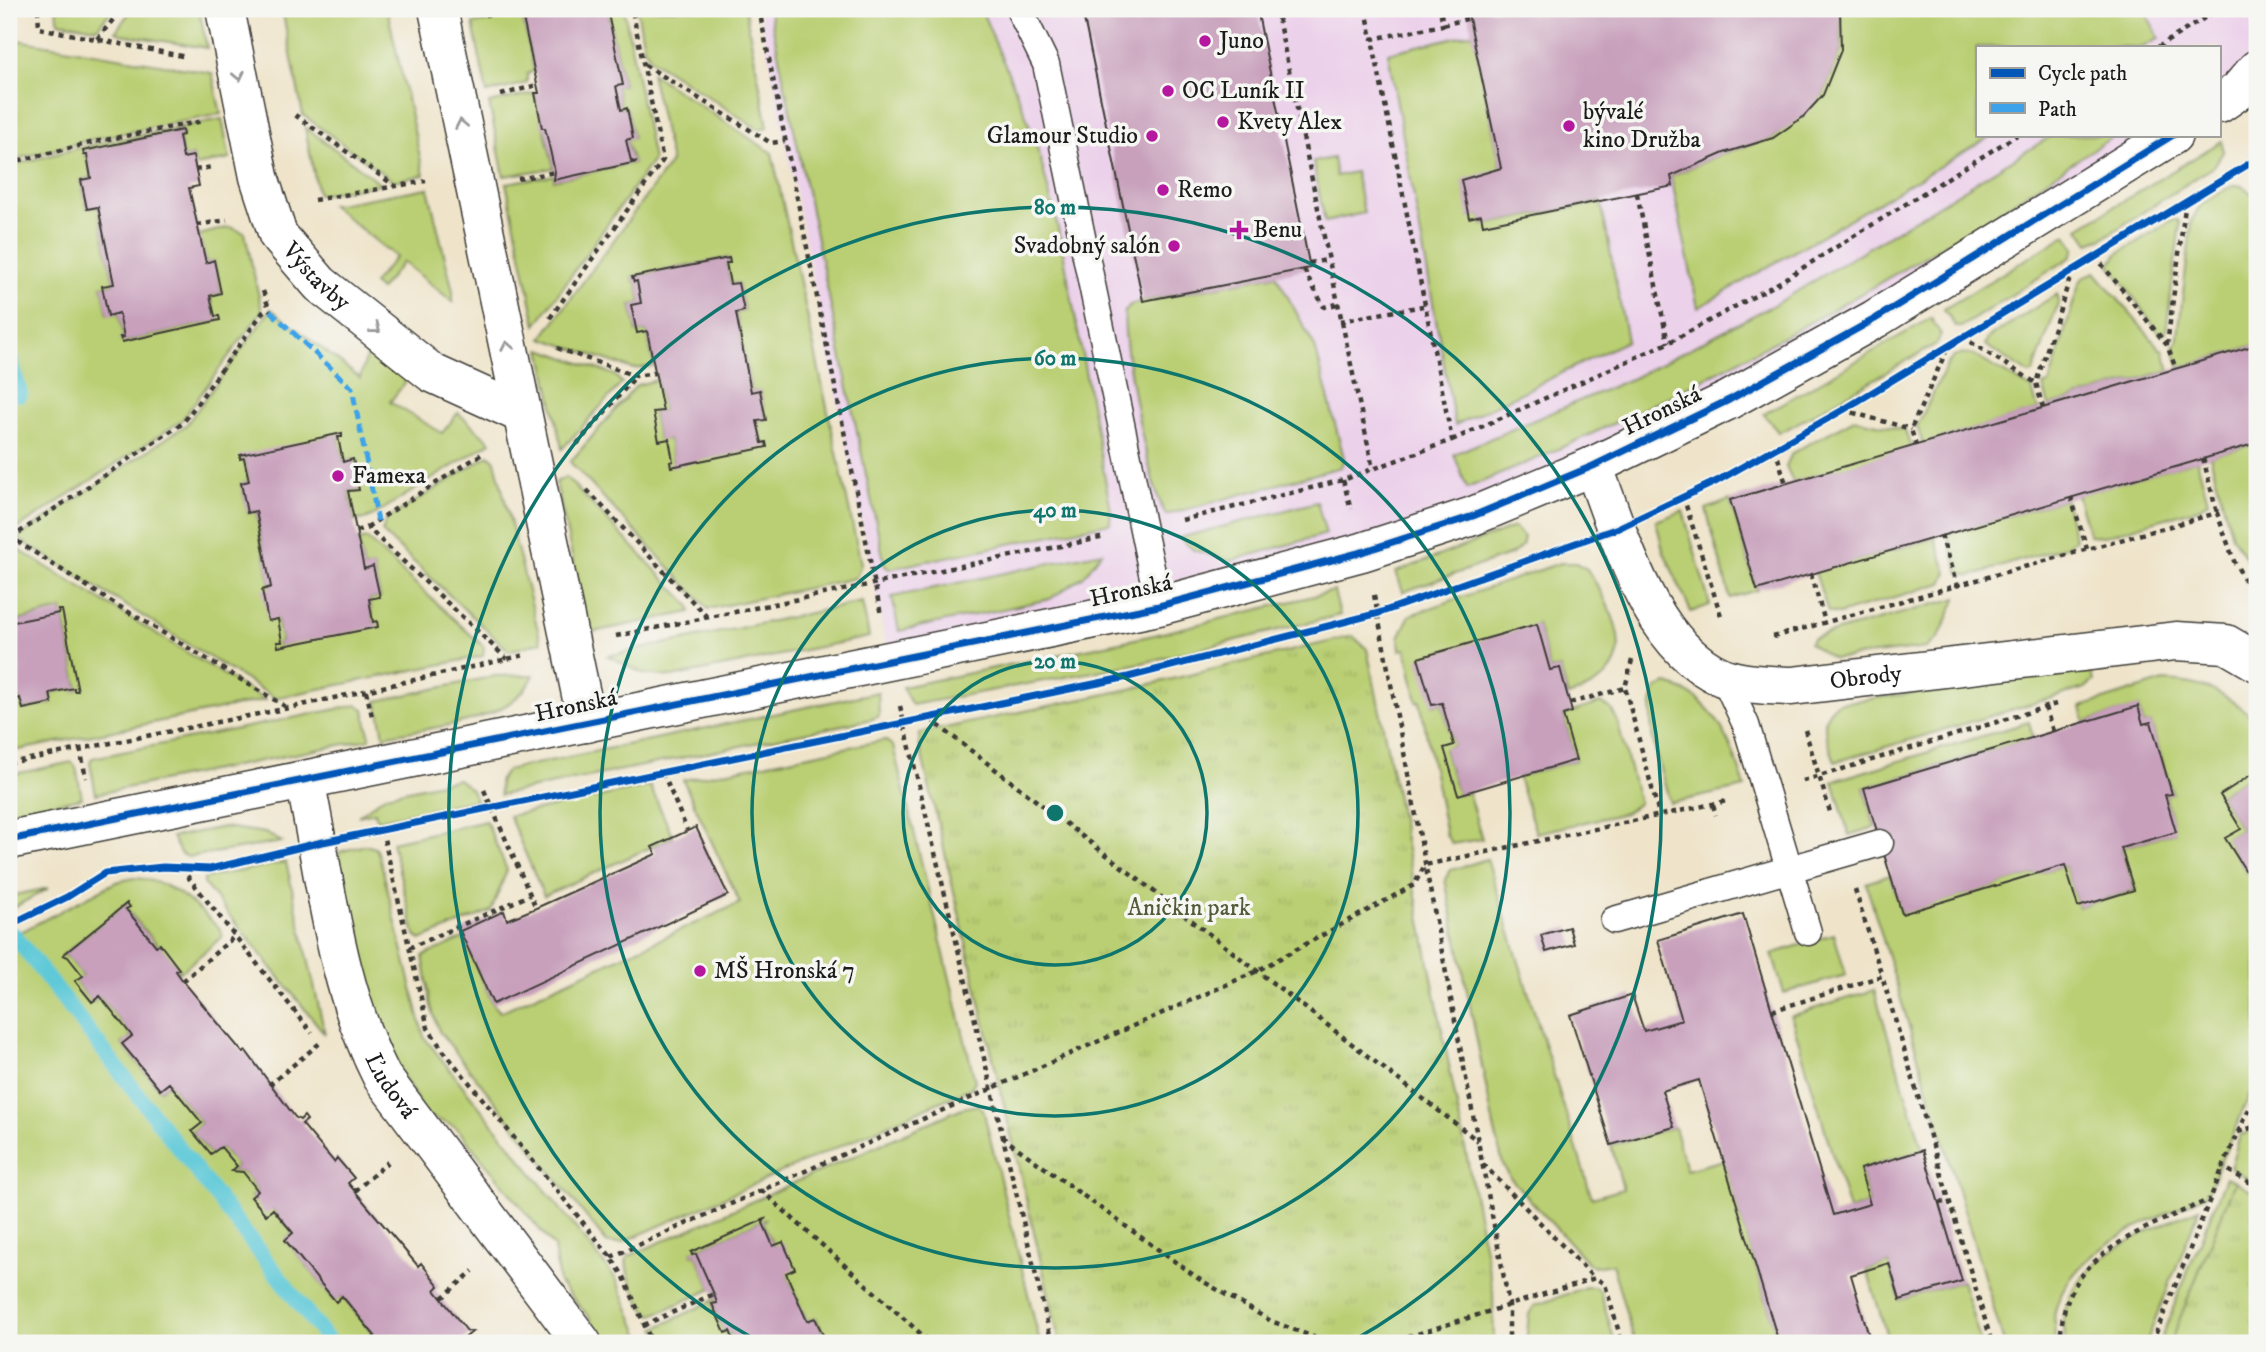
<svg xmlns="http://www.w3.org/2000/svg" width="2266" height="1352" font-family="'IM FELL DW Pica',serif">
<defs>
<pattern id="park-tufts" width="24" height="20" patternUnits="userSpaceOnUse" patternTransform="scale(1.75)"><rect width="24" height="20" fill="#bacf73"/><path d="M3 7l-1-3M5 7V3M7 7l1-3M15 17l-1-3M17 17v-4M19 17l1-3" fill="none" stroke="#9fb163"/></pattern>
</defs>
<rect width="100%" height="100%" fill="#f6f6f2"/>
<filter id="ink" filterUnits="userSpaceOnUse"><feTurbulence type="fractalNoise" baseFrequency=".0143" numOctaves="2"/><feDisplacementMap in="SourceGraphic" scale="14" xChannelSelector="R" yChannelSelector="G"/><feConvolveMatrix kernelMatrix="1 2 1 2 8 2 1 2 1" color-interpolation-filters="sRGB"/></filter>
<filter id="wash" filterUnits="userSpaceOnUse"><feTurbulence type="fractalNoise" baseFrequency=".00686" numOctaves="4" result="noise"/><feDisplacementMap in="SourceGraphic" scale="28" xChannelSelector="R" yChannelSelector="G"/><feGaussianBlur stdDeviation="1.57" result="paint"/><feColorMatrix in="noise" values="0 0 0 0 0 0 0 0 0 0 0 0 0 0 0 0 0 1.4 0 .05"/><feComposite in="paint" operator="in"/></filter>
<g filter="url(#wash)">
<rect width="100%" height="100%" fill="#efe4ca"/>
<!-- built -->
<path fill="#ecd1ea" d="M759,9H2257V78L2219,104V47H1977V135H2173L2003,242L1473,516L889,660Z"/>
<!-- green -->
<path fill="#bacf73" stroke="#6b7648" stroke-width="2" d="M9,9H18L17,40L212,73L221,114L94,139L9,161Z
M56,9H113L97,28L59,22Z
M132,9H199L207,48L120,34L116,31Z
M282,9H387L424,175L393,181L303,115Z
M607,9H624L653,160L536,325L506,183L555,175L554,180L633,163L626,140L633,138L627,109L621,110L616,86L623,85Z
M637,9H745L768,127L758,129L652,60L644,48Z
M769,9H981L1024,110L1040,157L1061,240L1111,511L1110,523L889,569L885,566Z
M1840,9H2144L2159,38L2143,47H1977V135H1993L1698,308L1671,176L1724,153L1773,138L1823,95L1841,50Z
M522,14L534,71L527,74V83L487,93L473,24Z
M1473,33L1501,168L1469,217L1481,215L1483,225L1601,202L1627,341L1455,425L1388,53Z
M651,73L772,153L861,564L856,578L708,609L570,462L637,385L657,380L663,411L653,413L659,440L669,439L673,461L766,442L762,443L757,421L766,419L760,391L751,392L736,313L744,311L738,283L730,284L726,263L730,262L728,258L632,277L634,282L637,281L641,303L631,305L637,333L647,331L654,366L633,369L542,338L671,162Z
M535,93L554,168L504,176L489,103Z
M222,119L230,159L195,166L193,156L183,158L179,136L183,135L181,130L84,151V155H87L91,178L81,180L87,208L98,207L114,284L102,286L108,315L119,313L124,337L121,338L122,342L219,320V316H215L210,296L221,293L214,261L206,263L199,235L230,227L245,233L262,311L181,421L11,533L9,531V166L94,144Z
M305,127L381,184L318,195Z
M2053,135H2117C2071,161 2029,194 1984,221C1818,322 1647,415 1467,488L1454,454L1633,378L1781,301Z
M2222,141L2223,152L2214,166L2103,238L2089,243L2079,228Z
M1333,158L1336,176L1355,172L1364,213L1325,222L1313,162Z
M2234,185L2243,186L2257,199V348L2256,345L2180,368L2173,345L2177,343L2192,220L2201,204Z
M428,188L453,291V302L403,262L380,290L373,284L396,257L331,205Z
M2172,220H2178L2180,224L2166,332L2161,335L2110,265L2116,255Z
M2066,235L2075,248L2071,257L1961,327H1956L1944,309Z
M2095,272L2160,349H2163L2170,370L2049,406L2043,385L2049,384L2079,284L2083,277Z
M1276,275L1315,347L1344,458L1341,467L1166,515C1150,492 1120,338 1125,311L1130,305L1143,301Z
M2057,294L2059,301L2033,373L2029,374L1985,345L1988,338Z
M271,309L360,378L371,342L411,375L390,402L442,433L458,413L491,442L369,518L354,521L348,491L359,489L353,459L343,462L338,437L341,434L241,458H244L249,481L241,484L248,513L256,511L282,642L277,643L278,646L377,622H373L369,599L380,597L373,567L364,569L358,541L367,539L484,647L483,656L275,698L17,538L186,425Z
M1931,318L1941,335L1936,344L1785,430L1778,432L1764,414Z
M541,349L615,375L622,383L562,449Z
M1964,354L1973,355L2032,389L2038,410L1923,444L1917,426L1948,363L1955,356Z
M1854,419L1905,430L1911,448L1793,482L1786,466L1792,453Z
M2257,443V575L2232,536L2210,456Z
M489,455L495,461L541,642L509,651L382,532L386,520Z
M2197,460L2208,501L2199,508L2105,536L2089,535L2077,495Z
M566,477L690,606L691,612L593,632L587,626L556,482Z
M2065,499L2075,539L2067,546L1970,576L1959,573L1947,534Z
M1730,500L1757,590L1730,598L1706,509Z
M1317,502L1326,534L1230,561L1194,550L1179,538Z
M1683,511L1710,605L1691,612L1663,550L1656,521Z
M1514,527L1524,537L1522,546L1512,554L1403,592L1396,572Z
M1935,538L1947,573L1942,583L1839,614L1828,612L1815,572Z
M9,544L265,700L9,752V701L20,698L23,709L52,703L50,693L74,688V691L78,690L62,610L9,623Z
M1102,552L1084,576L1050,599L899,631L892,597Z
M1560,563H1576L1587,569C1620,621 1645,673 1568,696L1560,668L1550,670L1537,624L1432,705L1442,703L1454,745L1444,749L1458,794L1468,792L1482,839L1452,844L1446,835L1420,701L1417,702L1406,649L1400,650L1399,637L1410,615Z
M1334,591L1340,615L1142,663L912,705L902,687L1154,635Z
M1957,598L1939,637L1926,648L1833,659L1809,643L1813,638Z
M862,602L869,637L672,677L644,674L608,656Z
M2081,671L2092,674L2094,681L2085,688L1835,762C1828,740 1815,718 1838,703Z
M534,675C510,725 434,726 384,736L377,701L495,676Z
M2164,681C2204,682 2229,694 2257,722V771L2220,795L2241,829L2226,838L2247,873L2257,867V1067L2251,1092L2206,1195C2152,1222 2073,1245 2055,1311C2053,1320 2055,1333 2055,1343H2004L1866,883L1890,875L1902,913L2065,865L2078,907L2134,890L2121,848L2175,832L2165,795L2172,793L2151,723L2143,724L2138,707L2085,722L2081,707Z
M1667,684C1716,697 1731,743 1745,787L1670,803C1661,768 1642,725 1656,689Z
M878,692L879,716L872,719L500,795L499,781L507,770Z
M1600,703L1611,709L1617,720L1639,803L1625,813L1536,833L1518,777L1576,760L1563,715Z
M357,705L364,709L370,739L96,794L90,763L92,758Z
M2029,722L2033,738L1864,788L1875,827L1849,835L1833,781Z
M885,740L893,746L975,1081L971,1088L621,1243H607L439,1031L431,1006L423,956L464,938L493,1004L500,1012L740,903L683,780Z
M72,762L76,767L82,798L9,812V775Z
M458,779L472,790L476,800L377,820L375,812L358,816L386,795Z
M650,786L673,837L544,896L509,816Z
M486,821L507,870L491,911L420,940L415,935L392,842Z
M224,827L265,833L282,842L188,857L180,853L172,837Z
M365,845L376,848L379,855L424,1037L616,1279L643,1343H601L590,1318L559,1283L554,1247L456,1127L426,1115L375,1028L339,871V852Z
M1487,859L1592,1198L1623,1189L1611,1145L1674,1127L1686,1170L1724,1160L1779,1343H1635L1612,1264L1594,1267L1587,1262L1511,1179L1503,1165L1494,1127L1445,879L1451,870Z
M286,862L325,1034L204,884V879L209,877Z
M134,878C172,880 193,904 220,929L222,937L178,974L179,969L126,909L127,904L63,955L68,957L83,976L76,982L92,1002L100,996L132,1036L122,1044L160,1090L169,1083L202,1123L192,1131L210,1154L221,1147L237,1166L232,1171L243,1172L258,1191L251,1197L273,1209L293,1233L286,1240L335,1301L342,1296L375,1336L367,1343H9V938L116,882Z
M49,888L9,910V896Z
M1834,934L1846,975L1784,993L1772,954Z
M1874,990L1923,1150L1860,1169L1870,1204L1849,1210L1791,1016Z
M978,1105L983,1109L1040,1343H827L816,1318L807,1321L763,1223L765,1219L692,1252V1255L696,1254L712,1289L653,1315C640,1310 623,1269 627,1257L962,1108Z
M2257,1130V1184L2230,1168L2240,1135Z
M2226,1177L2235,1182L2170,1343H2159Z
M2200,1208L2146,1343H2065C2065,1335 2063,1324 2064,1316C2073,1256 2153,1230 2200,1208Z
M1889,1263L1900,1300L1962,1281L1981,1343H1889L1867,1270Z
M1586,1287H1595L1600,1291L1615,1343H1526L1529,1314L1534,1306Z
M716,1299L717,1303L712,1305L725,1333L730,1331L735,1343H662L656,1328Z"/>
<!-- park -->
<path fill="url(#park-tufts)" stroke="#6b7648" stroke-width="2" d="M1353,636L1367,649L1379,706L1493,1291L1494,1343H1060L919,743L920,733L1130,689Z
M2235,1182L2257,1195V1343H2170Z"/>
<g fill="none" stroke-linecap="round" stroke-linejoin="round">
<!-- stream -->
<path stroke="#5ec9d8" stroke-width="16" d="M9,353L20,394
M14,935L330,1343"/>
</g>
<g id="blocks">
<!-- building -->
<path fill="#c8a0bc" d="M521,9H607L623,85L616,86L621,110L627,108L633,138L626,140L631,161L637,162L554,180L555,172L545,128H542L535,93H539Z
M1082,9H1257L1310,268L1143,301Z
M1467,9H1840L1841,50L1823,95L1803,117L1773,138L1724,153L1671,176L1673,186L1483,225L1481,215L1469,218L1461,180L1501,168Z
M182,130L183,135L179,136L183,158L193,156L199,186L189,188L206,263L214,260L221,293L210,296L215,316H219L220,320L122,342L120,337H124L119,313L108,316L102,286L114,284L98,207L87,209L81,180L91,178L87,155H84L83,151Z
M729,258L730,263H726L730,284L738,283L744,311L736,313L751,392L760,390L766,420L757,421L762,443L766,442L767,447L671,467L670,462L673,461L669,439L659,441L653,412L663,411L647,331L637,333L631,305L641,303L637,281L634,282L632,277Z
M2256,345L2257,443L1757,590L1730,500Z
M342,433V437H338L343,462L353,459L359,490L348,491L364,569L373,566L380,597L369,599L373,622L377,621L378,627L278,647L277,642H282L278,619L268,621L262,590L271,587L256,511L247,513L241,483L249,481L244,458L240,459V455Z
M58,610H62L78,691H74V688L50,693L52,703L23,709L20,698L9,701V623L59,613Z
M1537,624L1550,670L1560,668L1572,712L1563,715L1576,760L1458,795L1444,748L1454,745L1442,703L1432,705L1418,658Z
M2138,706L2143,724L2151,722L2172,794L2165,795L2176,832L2121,848L2134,890L2078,907L2065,865L1902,914L1864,788Z
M2257,771V867L2247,873L2225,838L2241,829L2220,795Z
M696,827L728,895L493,1004L460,931L504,911L507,920L536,908L656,854L652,847Z
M127,903L130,907L126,909L156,946L160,944L179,969L176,971L183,981L243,1053L246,1051L295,1117L300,1120L304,1116L307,1120L302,1124L334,1162L337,1158L354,1178L348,1183L418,1266L421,1263L439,1286L435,1290L467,1331H473L459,1343H367L375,1336L342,1296L336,1302L285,1240L293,1233L273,1209L266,1215L251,1197L258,1191L243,1172L232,1171L237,1166L221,1147L211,1154L192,1131L202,1123L169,1083L160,1090L122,1044L132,1036L100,996L92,1002L75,981L83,976L68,957L63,955Z
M1743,914L1833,1215L1870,1204L1860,1169L1923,1150L1962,1281L1900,1300L1889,1263L1851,1275L1871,1343H1779L1699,1080L1662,1091L1674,1127L1611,1145L1570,1015L1632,995L1644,1031L1682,1020L1658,940Z
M1569,927L1574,944L1546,952L1541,935Z
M765,1219L763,1223L773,1246L783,1242L795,1269L786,1273L807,1321L815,1318L827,1343H735L730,1331L725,1333L712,1304L717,1303L714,1294L696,1254L692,1255L691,1252Z"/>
</g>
</g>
<g filter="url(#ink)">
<use href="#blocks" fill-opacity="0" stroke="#3c3a36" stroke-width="2"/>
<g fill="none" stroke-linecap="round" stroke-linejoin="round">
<defs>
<path id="lane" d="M1019,9L1046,64L1159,606
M1724,677L1746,725L1808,932
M1614,920L1880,843"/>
<g id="street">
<path id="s1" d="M225,9L259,177L278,235L320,284L432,373L520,413"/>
<path d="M438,9L587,723"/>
<path d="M2219,104L2238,91L2257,69"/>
<path id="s2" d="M1593,466C1620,534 1648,645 1722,677C1743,685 1770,685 1792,686L2176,641L2226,644L2257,662"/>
<path id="s3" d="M305,780C326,880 335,985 382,1077L582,1343"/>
<path d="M9,840L1159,606L1362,552L1473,516L1593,466L1729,400L1875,319L2173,135"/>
</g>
</defs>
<!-- lane casing -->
<use href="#lane" stroke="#3c3a36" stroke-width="29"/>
<!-- street casing -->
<use href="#street" stroke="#3c3a36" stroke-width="41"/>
<!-- path -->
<path stroke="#3c3a36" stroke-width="4.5" stroke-dasharray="5 5" stroke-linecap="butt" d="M38,9L39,28L187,57
M759,9L881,615
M1276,9L1373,469
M1366,9L1372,39
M485,15L516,9
M1443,25L1470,18
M97,39L122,9
M2158,47L2219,9
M645,65L771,143L785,141
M501,95L537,85
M295,115L395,186
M9,163L94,142L203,121
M195,170L212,167
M518,179L555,172
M1637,194L1668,343
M314,200L426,181
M197,225L227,220
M2095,256L2167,345L2176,369
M1309,263L1327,260
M1304,270L1324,307L1337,304
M263,291L270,311
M550,318L663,160L632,9
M1340,321L1423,306
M1962,337L2036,383
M2167,345L2186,200
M557,348L636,376L655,373
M2043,408L2036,383L2073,269
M1843,410L1911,429
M1452,440L1668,343L1775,285L2017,135
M577,444L636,376
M1916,446L1911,429L1949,345
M1775,448L1786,484
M2203,458L2217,513
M1343,480L1351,509
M587,490L707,617
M1683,496L1722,619
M2071,497L2087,549
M1182,520L1343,480L1452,440L1372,39L1443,25L1440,9
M367,527L485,452
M356,531L367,527L507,659
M1941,535L1957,586
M9,536L107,599L288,708
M11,538L183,423L266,308
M1811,574L1825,622
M1374,595L1509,1304V1343
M616,636L1105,537
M1773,637L2217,513L2234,561L2257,602
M1632,660L1625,688L1659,814
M366,691L373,720
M1570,703L1625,688
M900,706L1052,1343
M2045,707L2053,731
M930,719L1478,1141
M1805,730L1831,815
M80,748L86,778
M9,763L289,708L525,655
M663,773L687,830
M1803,781L2056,704
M484,790L536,908
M1713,805L1716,815
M382,830L428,1028L442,1049L611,1257L624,1277L652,1343
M181,868L312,1033
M1855,890L1882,976
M409,948L530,895
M183,981L235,936
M1772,1011L1882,976L1992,1343
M269,1085L320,1043
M2257,1091L2223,1167L2257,1187
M2238,1132L2257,1126
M1002,1137L1199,1279L1271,1321L1319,1339L1383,1343
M1483,1164L1594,1278
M761,1190L931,1343
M355,1191L388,1162
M1939,1203L1949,1201
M611,1257L1255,972L1414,885L1425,865L1727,801
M442,1298L473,1271
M644,1325L714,1294
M1389,1343L1595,1278L1605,1284L1622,1343
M2061,1343C2058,1255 2143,1230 2210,1199
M2152,1343L2223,1167"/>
<!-- lane -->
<use href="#lane" stroke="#fff" stroke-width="26"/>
<!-- street -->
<use href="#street" stroke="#fff" stroke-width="38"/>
<!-- quiet -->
<path stroke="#3da2ea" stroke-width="5" stroke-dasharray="10 5" stroke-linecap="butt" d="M270,311L352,388L378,521"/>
<defs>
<path id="cycleway" d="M9,840L1159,606L1362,552L1473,516L1593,466L1729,400L1875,319L2173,135
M9,925L67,897L105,873L163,867L210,869L318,843L1128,677L1379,613L1618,528L1717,481L1843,410L2257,159"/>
</defs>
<!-- cycleway casing -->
<use href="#cycleway" stroke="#f6f6f2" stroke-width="11"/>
<!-- cycleway -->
<use href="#cycleway" stroke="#0057b8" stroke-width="7"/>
</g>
<!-- one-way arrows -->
<defs><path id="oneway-chevron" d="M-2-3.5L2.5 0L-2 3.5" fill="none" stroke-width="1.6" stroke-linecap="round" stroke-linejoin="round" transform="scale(1.75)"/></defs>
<g stroke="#999">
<use href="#oneway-chevron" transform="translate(239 76) rotate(78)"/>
<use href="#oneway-chevron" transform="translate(461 124) rotate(-101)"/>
<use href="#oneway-chevron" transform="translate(376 329) rotate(38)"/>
<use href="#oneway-chevron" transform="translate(507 346) rotate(-101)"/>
</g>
</g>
<!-- distance rings -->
<g fill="none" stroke="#0f766e" stroke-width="3.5">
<circle cx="1055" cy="813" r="152"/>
<circle cx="1055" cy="813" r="303"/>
<circle cx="1055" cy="813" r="455"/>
<path d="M761 1343A606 606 0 1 1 1349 1343"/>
</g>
<!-- markers -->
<g fill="#b5179e" stroke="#f6f6f2" stroke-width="2.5">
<circle cx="1205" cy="41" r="7"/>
<circle cx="1168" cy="91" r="7"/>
<circle cx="1223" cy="122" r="7"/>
<circle cx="1569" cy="126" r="7"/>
<circle cx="1152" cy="136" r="7"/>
<circle cx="1163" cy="190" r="7"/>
<path d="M1235.5 219.5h7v7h7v7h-7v7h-7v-7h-7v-7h7z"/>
<circle cx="1174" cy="246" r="7"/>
<circle cx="338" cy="476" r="7"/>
<circle cx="700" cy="971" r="7"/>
</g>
<g text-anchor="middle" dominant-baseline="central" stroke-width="7" stroke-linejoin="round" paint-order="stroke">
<!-- poi labels -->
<g font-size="24" fill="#1c1c1c" stroke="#f6f6f2" text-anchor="start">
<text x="1219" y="41">Juno</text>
<text x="1182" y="91">OC Luník II</text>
<text x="1583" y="112">bývalé<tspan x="1583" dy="28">kino Družba</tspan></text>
<text x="1237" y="122">Kvety Alex</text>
<text x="1138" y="136" text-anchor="end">Glamour Studio</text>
<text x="1177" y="190">Remo</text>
<text x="1253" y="230">Benu</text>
<text x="1160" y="246" text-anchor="end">Svadobný salón</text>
<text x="352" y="476">Famexa</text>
<text x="714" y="971">MŠ Hronská 7</text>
</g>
<!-- street labels -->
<g font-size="24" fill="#1c1c1c" stroke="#f6f6f2">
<text stroke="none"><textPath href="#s1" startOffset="289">Výstavby</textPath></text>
<text transform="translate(1662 411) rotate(-26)">Hronská</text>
<text transform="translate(1131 591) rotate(-12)">Hronská</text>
<text stroke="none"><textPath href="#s2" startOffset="399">Obrody</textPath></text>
<text transform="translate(576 706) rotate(-12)">Hronská</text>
<text stroke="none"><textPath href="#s3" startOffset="320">Ľudová</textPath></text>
</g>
<!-- park labels -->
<g font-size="24" fill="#535b3a" stroke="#f6f6f2">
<text x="1189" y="908">Aničkin park</text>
</g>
</g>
<circle cx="1055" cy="813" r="10" fill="#0f766e" stroke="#f6f6f2" stroke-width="3.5"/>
<g font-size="21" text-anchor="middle" font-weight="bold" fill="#0f766e" stroke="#f6f6f2" stroke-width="7" stroke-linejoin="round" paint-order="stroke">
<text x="1055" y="214">80 m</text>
<text x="1055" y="365">60 m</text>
<text x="1055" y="517">40 m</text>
<text x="1055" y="668">20 m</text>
</g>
<!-- margin -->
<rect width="2266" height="1352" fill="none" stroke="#f6f6f2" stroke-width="35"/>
<!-- legend -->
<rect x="1976" y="46" width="245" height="91" fill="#f6f6f2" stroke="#9f9f9c" stroke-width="2"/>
<rect x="1990" y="68" width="35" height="10" fill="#0057b8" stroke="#9f9f9c" stroke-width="2"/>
<text x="2038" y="80" font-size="21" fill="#1c1c1c">Cycle path</text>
<rect x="1990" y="103" width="35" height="10" fill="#3da2ea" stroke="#9f9f9c" stroke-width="2"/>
<text x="2038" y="116" font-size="21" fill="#1c1c1c">Path</text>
</svg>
